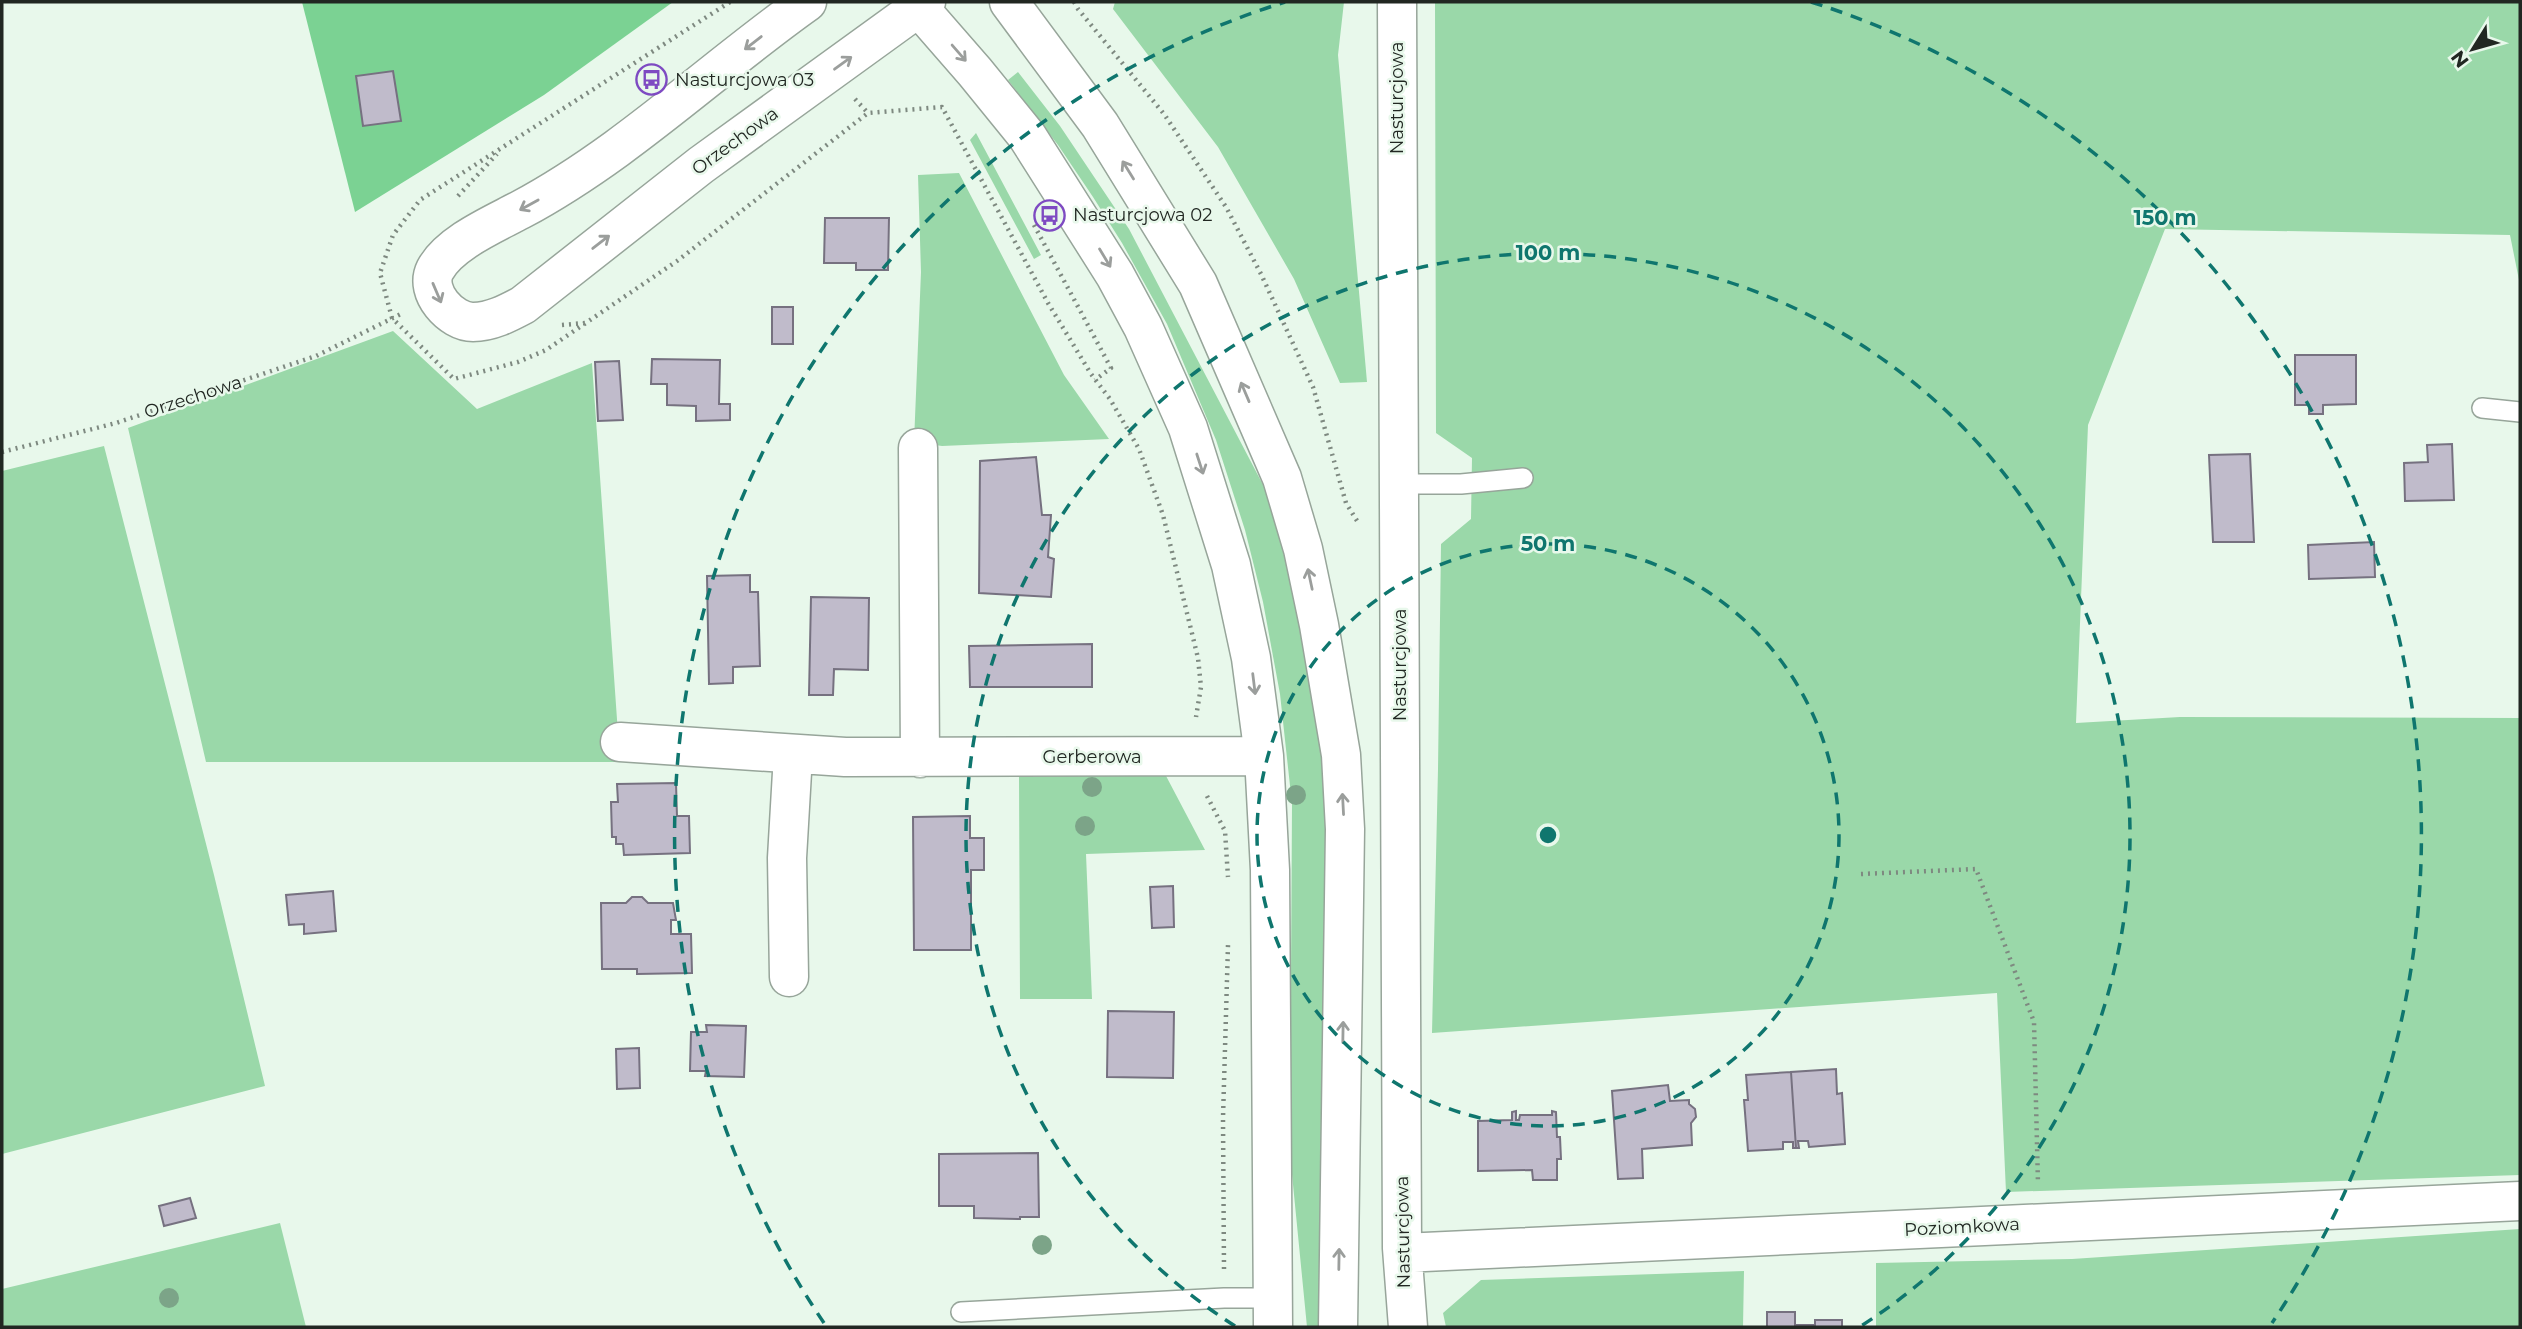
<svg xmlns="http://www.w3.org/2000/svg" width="2522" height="1329" font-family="Montserrat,sans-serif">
<rect width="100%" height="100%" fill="#e8f8eb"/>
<!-- green -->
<path fill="#9ad8a9" d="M1115,2H1344L1338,55L1367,382L1340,383L1294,279L1218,147L1113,9Z
M1435,2H2520V285L2510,235L2165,229L2088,425L2076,723L2180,717L2520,718V1175L2006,1192L1997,993L1432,1033L1438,769L1441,544L1471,519L1472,458L1436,433Z
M1018,72L1060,126L1129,229L1272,502L1311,676L1325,785L1326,850L1321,1327H1307L1290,1154L1292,804L1280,694L1263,602L1245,530L1216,440L1167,324L1122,243L1093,197L1058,145L1008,80Z
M976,133L1041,255L1034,259L970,140Z
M959,173L1064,375L1109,439L942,446L914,442L921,272L918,175Z
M393,331L477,409L592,363L620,762H206L128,428Z
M104,446L214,875L265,1086L2,1154V471Z
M1165,774L1205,850L1086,854L1092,999H1020L1019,777Z
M280,1223L306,1327H2V1289Z
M2520,1229V1327H1876V1263L2072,1259Z
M1744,1271L1743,1327H1446L1443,1313L1481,1280Z"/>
<!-- forest -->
<path fill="#7bd293" d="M302,2H673L544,95L355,212Z"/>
<!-- building -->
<path fill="#c0bbcb" stroke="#767180" stroke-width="2" d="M393,71L401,121L363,126L356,76Z
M825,218H889L888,270H856V263H824Z
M772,307H793V344H772Z
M2295,355H2356V404L2323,405V414H2309V405H2295Z
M652,359L720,360L719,404H730V420L696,421V406L667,405V384H651Z
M619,361L623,420L598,421L595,362Z
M2452,444L2454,500L2405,501L2404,463L2428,462L2427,445Z
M2250,454L2254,542H2213L2209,455Z
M1036,457L1042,515H1051L1048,557L1054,559L1051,597L979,593L980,461Z
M2374,542L2375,577L2309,579L2308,545Z
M750,575V592H758L760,666L733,667V683L709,684L707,576Z
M811,597L869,598L868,670L834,669L833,695H809Z
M1092,644V687H970L969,646Z
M676,783L677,816H689L690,853L624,855L623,844H616V837H612L611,802H618L617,784Z
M970,816V838H984V870H971V950H914L913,817Z
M1173,886L1174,927L1152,928L1150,887Z
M333,891L336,931L304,934V924L289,925L286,895Z
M632,897H642L648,903H673L676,920H671V934H691L692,973L637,974V969H602L601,903H626Z
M1108,1011L1174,1012L1173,1078L1107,1077Z
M706,1025L746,1026L744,1077L705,1076L706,1071H690L691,1032H707Z
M639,1048L640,1088L617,1089L616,1049Z
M1836,1069L1837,1094L1842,1093L1845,1144L1809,1147L1808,1141H1798L1799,1148H1796L1791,1072Z
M1791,1072L1796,1148H1793V1142H1783V1149L1748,1151L1744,1100H1748L1746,1075Z
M1668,1085L1670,1101L1689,1100V1104L1695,1109L1696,1117L1691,1123L1692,1145L1642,1149L1643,1178L1618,1179L1612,1091Z
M1516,1111V1120H1519L1520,1115H1552V1111L1556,1112L1557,1137H1560L1561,1159H1557V1180H1533L1532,1170L1478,1171V1121L1512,1120V1112Z
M1038,1153L1039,1217H1020V1219L974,1218V1206H939V1154Z
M190,1198L196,1218L164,1226L159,1206Z
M1767,1312H1795V1325H1815V1320H1842V1327H1767Z"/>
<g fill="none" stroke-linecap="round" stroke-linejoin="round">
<defs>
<path id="lane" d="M2482,408L2520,412
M1399,484H1461L1523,478
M961,1312L1224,1298H1272"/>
<path id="street" d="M807,2C711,70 625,154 520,210C494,224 449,243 435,270C424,292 451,322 473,322C491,322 508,313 523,305L701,165L926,2
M914,2L975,72L1027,136L1115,275L1143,327L1188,428L1231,565L1251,658L1264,756L1270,870L1273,1327
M1009,2L1100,125L1198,284L1282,478L1303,549L1319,625L1341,755L1345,829L1338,1327
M1397,2L1402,1248L1408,1327
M918,448L920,758
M620,742L845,757L1264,756
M789,977L787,858L793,755
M1403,1253L2520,1201"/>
</defs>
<!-- lane casing -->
<use href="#lane" stroke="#97a59a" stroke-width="22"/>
<!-- street casing -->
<use href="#street" stroke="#97a59a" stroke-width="41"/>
<!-- path -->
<path stroke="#7e8980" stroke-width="4.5" stroke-dasharray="2 5" stroke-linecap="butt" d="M730,2L420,200L393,235L380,273L392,318L454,379L518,362L546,350L677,261L868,113L942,107L1048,303L1091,374L1110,399L1139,449L1163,515L1198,658L1201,687L1196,717
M1074,2L1078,9L1164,114L1226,207L1261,274L1313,387L1346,503L1359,524
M855,99L868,113
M458,196L497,154
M1034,225L1111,368L1095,380
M562,325L585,323
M2,452L116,423L316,356L403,313
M1207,796L1225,831L1228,877
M1861,874L1976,869L2034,1022L2038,1184
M1224,1269L1223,1118L1228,945"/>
<!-- lane -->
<use href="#lane" stroke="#fff" stroke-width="19"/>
<!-- street -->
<use href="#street" stroke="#fff" stroke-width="38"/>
</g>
<!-- trees -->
<g fill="#7ca488">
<circle cx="1092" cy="787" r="10"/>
<circle cx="1296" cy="795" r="10"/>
<circle cx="1085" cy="826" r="10"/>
<circle cx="1042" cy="1245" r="10"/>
<circle cx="169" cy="1298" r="10"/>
</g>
<!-- one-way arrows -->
<defs><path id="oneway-shaft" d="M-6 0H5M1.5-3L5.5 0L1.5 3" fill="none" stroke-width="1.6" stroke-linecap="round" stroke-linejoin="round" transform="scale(1.75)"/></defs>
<g stroke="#9b9e9c">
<use href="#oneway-shaft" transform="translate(753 43) rotate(142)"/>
<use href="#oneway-shaft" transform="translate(959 53) rotate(49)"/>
<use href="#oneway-shaft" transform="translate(843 63) rotate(-36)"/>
<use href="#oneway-shaft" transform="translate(1128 170) rotate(-122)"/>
<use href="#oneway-shaft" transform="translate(529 205) rotate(151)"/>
<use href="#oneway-shaft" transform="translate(601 242) rotate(-38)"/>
<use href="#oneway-shaft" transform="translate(1105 258) rotate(59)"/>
<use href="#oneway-shaft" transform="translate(437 293) rotate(67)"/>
<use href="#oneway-shaft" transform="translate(1245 392) rotate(-113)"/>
<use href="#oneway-shaft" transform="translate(1200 464) rotate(72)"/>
<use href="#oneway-shaft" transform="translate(1310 579) rotate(-102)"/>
<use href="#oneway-shaft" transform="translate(1254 684) rotate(83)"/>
<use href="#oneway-shaft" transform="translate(1343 804) rotate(-93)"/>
<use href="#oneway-shaft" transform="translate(1343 1032) rotate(-89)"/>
<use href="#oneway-shaft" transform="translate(1339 1259) rotate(-89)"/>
</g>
<!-- distance rings -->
<g fill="none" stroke="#0f766e" stroke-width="3.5" stroke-dasharray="12 9">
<circle cx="1548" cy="835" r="291"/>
<path d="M1235 1326A582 582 0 1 1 1861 1326"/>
<path d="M824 1323A873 873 0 0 1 1285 2M1811 2A873 873 0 0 1 2272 1323"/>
</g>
<!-- icons -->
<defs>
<symbol id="bus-ring" viewBox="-11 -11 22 22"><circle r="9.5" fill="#e8f8eb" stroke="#7e4ac2" stroke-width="1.5"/><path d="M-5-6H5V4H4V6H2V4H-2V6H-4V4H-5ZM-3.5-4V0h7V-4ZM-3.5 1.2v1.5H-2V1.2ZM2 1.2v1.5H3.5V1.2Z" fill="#7e4ac2"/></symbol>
</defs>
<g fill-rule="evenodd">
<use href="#bus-ring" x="634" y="62" width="35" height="35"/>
<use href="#bus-ring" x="1032" y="198" width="35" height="35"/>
</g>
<g text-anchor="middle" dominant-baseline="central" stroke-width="5" stroke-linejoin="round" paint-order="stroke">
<!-- poi labels -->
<g font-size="18" fill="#212722" stroke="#e8f8eb" text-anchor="start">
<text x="675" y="80">Nasturcjowa 03</text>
<text x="1073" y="215">Nasturcjowa 02</text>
</g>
<!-- street labels -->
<g font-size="18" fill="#212722" stroke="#e8f8eb">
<text transform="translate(1397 98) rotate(-90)">Nasturcjowa</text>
<text transform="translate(735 141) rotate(-36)">Orzechowa</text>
<text transform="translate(193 397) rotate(-18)">Orzechowa</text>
<text transform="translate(1400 665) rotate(-90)">Nasturcjowa</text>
<text x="1092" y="757">Gerberowa</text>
<text transform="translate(1962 1227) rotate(-3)">Poziomkowa</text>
<text transform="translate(1403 1232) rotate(-91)">Nasturcjowa</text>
</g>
</g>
<circle cx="1548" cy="835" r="10" fill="#0f766e" stroke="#e8f8eb" stroke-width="3.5"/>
<g font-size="21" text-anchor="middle" font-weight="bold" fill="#0f766e" stroke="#e8f8eb" stroke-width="5" stroke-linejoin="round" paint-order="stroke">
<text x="2165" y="225">150 m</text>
<text x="1548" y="260">100 m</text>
<text x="1548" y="551">50 m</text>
</g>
<!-- border -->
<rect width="2522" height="1329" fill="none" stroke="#212722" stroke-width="7"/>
<!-- north arrow -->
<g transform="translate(2473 49) rotate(233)" stroke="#e8f8eb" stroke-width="5" paint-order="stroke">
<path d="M0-5L12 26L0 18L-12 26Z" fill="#212722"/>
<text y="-10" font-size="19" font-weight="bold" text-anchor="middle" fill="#212722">N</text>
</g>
</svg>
